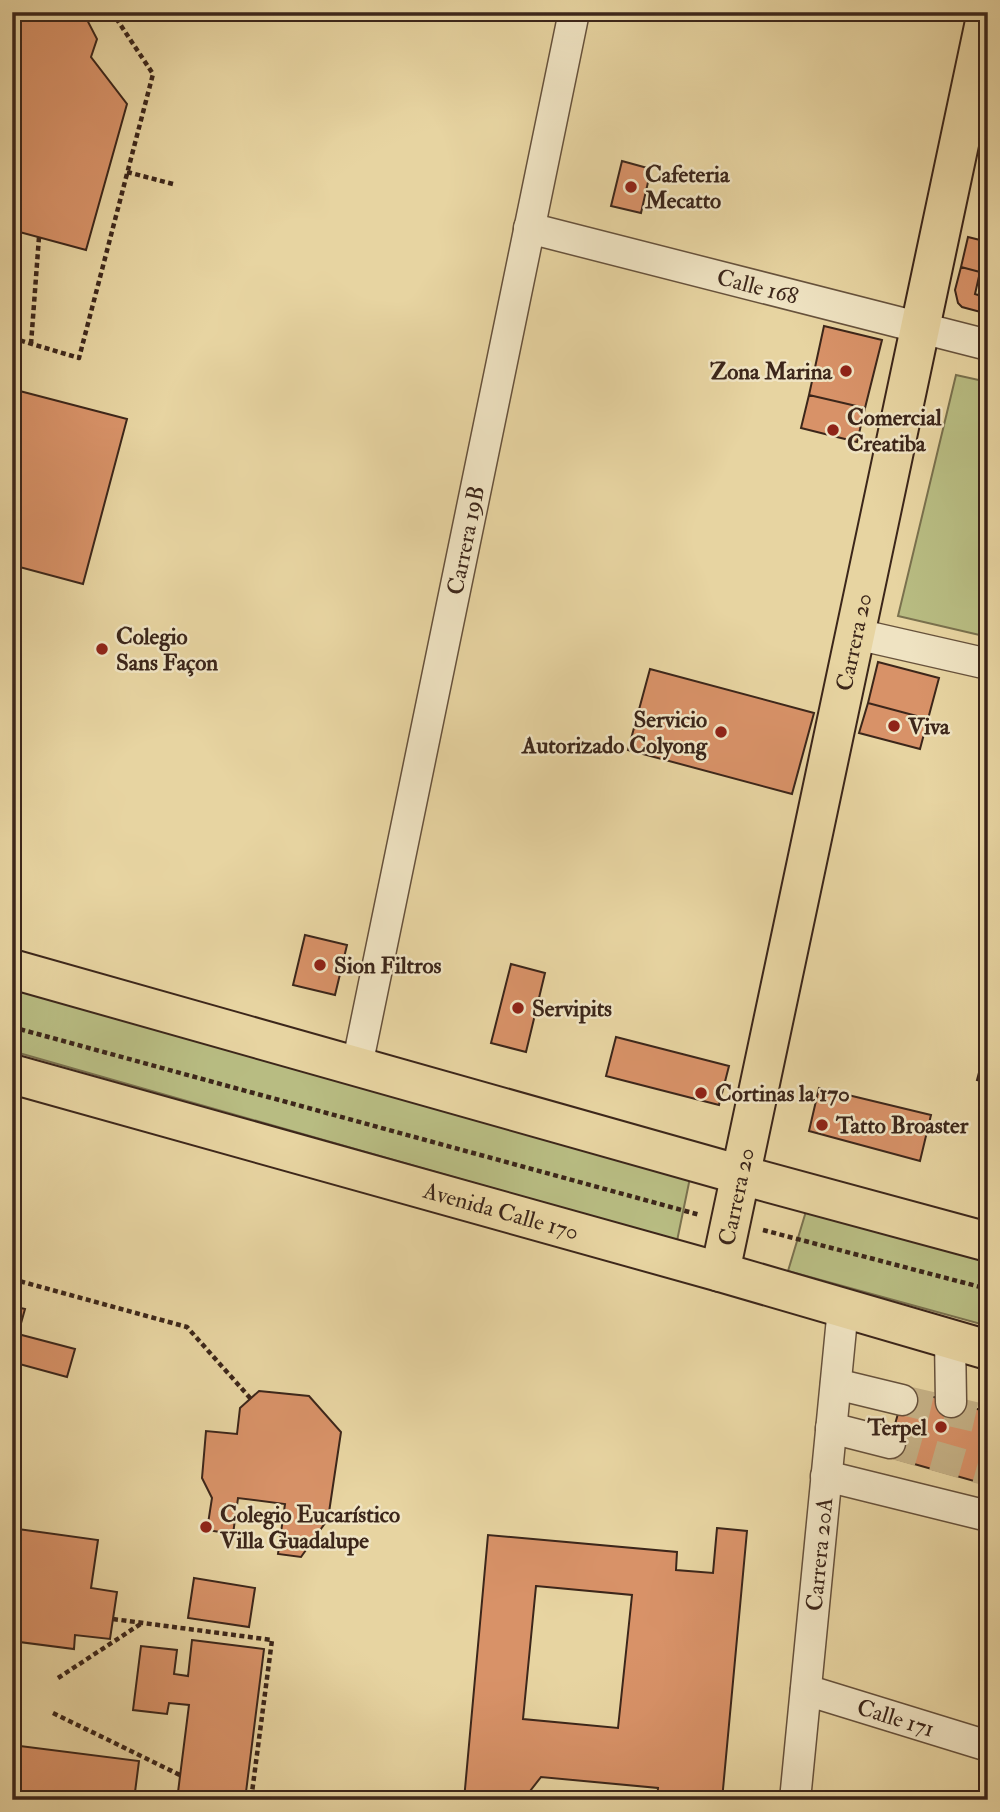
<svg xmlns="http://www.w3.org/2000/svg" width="1000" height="1812" font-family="'IM FELL Double Pica',serif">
<rect width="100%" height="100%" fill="#e7d4a1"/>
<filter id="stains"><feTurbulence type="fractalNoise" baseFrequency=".00286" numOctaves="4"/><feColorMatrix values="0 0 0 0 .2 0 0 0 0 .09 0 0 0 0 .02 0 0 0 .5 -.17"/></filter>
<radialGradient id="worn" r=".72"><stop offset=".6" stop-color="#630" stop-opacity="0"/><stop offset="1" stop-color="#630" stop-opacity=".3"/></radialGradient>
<!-- green -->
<path fill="#b8bc82" stroke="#7a714e" stroke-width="2" d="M956,375L988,382V637L898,616Z
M12,982L691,1173L677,1241L12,1051Z
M807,1208L988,1256V1326L788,1271Z"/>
<!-- building -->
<path fill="#d89268" stroke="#3c261a" stroke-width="2" fill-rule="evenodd" d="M27,12H83L97,39L91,57L127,104L86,250L12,230V36L19,17Z
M622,161L651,169L641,213L611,206Z
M968,237L988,242L980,272L961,267Z
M961,267L980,272L975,294L988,298V314L962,307L958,303L955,290Z
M824,326L882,340L865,408L809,395Z
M12,389L127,419L83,584L12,565Z
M809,395L865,408L857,442L801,428Z
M878,662L939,678L928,719L868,703Z
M650,669L814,713L792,794L628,750Z
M868,703L928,719L920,749L859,733Z
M305,935L347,945L335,995L293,985Z
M511,964L545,973L526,1052L491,1043Z
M616,1037L729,1066L719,1105L606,1076Z
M988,1039V1083L977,1080Z
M819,1088L931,1115L920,1161L809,1131Z
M12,1306L25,1309L18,1334L75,1349L67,1377L12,1362Z
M905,1389L988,1412V1485L886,1456Z
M259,1391L309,1396L341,1432L328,1519L301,1557L278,1554L285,1504L238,1498L233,1534L207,1530L212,1498L202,1478L206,1431L237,1434L240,1408Z
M717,1528L747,1531L722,1800H657L658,1788L541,1777L523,1800H464L488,1535L677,1552L676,1570L713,1573ZM536,1586L632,1595L618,1728L523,1719Z
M18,1529L98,1540L91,1588L117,1592L110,1639L75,1635L74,1649L12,1641V1570Z
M194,1578L255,1588L249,1627L188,1618Z
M192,1640L264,1649L245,1800H177L189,1705L169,1703L167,1714L133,1710L141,1646L177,1650L174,1674L188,1676Z
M12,1745L139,1761L134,1800H12Z"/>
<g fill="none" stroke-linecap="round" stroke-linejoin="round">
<!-- minor-tunnel -->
<path stroke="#c5b186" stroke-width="30" stroke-dasharray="30 15" stroke-linecap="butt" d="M902,1400L988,1420
M890,1443L988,1471"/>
<defs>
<g id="minor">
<path id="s1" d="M529,228L988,345"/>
<path d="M856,634L988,664"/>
<path id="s2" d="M357,1066L574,12"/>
<path d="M950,1339L951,1402"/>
<path d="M836,1384L902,1400"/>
<path d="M831,1428L890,1443"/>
<path d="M826,1476L988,1516"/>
<path id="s3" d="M806,1690L988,1746"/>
<path id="s4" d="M795,1800L843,1308"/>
</g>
<g id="major">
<path d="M12,969L741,1175L988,1242"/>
<path id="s5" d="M12,1074L720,1272L988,1350"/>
<path id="s6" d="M720,1272L987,12"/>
</g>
</defs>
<!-- minor casing -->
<use href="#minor" stroke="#67523c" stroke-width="33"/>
<!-- major casing -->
<use href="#major" stroke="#3c261a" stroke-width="42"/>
<!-- path -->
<path stroke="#3c261a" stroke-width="4.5" stroke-dasharray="5 3.5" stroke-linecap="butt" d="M127,172L173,184
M12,338L79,358L153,74L112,12
M31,344L39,237
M12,1027L700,1215
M763,1230L988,1289
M12,1279L187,1327L251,1399
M12,1544L16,1546
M113,1619L272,1640L251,1800
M58,1678L142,1623
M12,1683L20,1686
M53,1713L180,1775"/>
<!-- minor -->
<use href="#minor" stroke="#efe3c2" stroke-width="30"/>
<!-- major -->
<use href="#major" stroke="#e7d4a1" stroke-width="38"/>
</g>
<!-- markers -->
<g fill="#8f2418" stroke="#efe3c2" stroke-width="2.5">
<circle cx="631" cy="187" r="7"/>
<circle cx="846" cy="371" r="7"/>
<circle cx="833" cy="430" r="7"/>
<circle cx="102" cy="649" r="7"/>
<circle cx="894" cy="726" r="7"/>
<circle cx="721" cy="732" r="7"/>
<circle cx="320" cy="965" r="7"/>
<circle cx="518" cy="1008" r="7"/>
<circle cx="701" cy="1093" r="7"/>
<circle cx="822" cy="1125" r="7"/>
<circle cx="941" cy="1427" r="7"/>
<circle cx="206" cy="1527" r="7"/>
</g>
<g text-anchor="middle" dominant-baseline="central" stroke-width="5" stroke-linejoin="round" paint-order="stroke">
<!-- poi labels -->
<g font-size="23" font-weight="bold" fill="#3c261a" stroke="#efe3c2" text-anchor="start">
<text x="645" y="174">Cafeteria<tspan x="645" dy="26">Mecatto</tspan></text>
<text x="832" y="371" text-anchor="end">Zona Marina</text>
<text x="847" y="417">Comercial<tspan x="847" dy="26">Creatiba</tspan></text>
<text x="116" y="636">Colegio<tspan x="116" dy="26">Sans Façon</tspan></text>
<text x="707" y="719" text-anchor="end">Servicio<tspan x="707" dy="26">Autorizado Colyong</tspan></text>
<text x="908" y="726">Viva</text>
<text x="334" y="965">Sion Filtros</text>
<text x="532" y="1008">Servipits</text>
<text x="715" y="1093">Cortinas la 170</text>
<text x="836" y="1125">Tatto Broaster</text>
<text x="927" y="1427" text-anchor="end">Terpel</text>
<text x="220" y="1514">Colegio Eucarístico<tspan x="220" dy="26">Villa Guadalupe</tspan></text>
</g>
<!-- street labels -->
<g font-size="23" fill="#3c261a" stroke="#efe3c2">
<text stroke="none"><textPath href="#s1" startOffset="236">Calle 168</textPath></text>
<text stroke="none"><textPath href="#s2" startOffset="537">Carrera 19B</textPath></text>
<text stroke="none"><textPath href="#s6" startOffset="644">Carrera 20</textPath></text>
<text stroke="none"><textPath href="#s6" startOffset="77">Carrera 20</textPath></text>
<text stroke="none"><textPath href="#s5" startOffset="508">Avenida Calle 170</textPath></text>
<text stroke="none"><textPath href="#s4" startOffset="247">Carrera 20A</textPath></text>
<text stroke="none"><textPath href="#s3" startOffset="94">Calle 171</textPath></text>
</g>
</g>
<!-- margin -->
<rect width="1000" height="1812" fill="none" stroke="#e7d4a1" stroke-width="42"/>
<rect x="14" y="14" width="972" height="1784" fill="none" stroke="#3c261a" stroke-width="3.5"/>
<rect x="21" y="21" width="958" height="1770" fill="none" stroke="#3c261a" stroke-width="2"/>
<rect width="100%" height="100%" filter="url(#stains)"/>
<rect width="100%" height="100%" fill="url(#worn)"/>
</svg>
